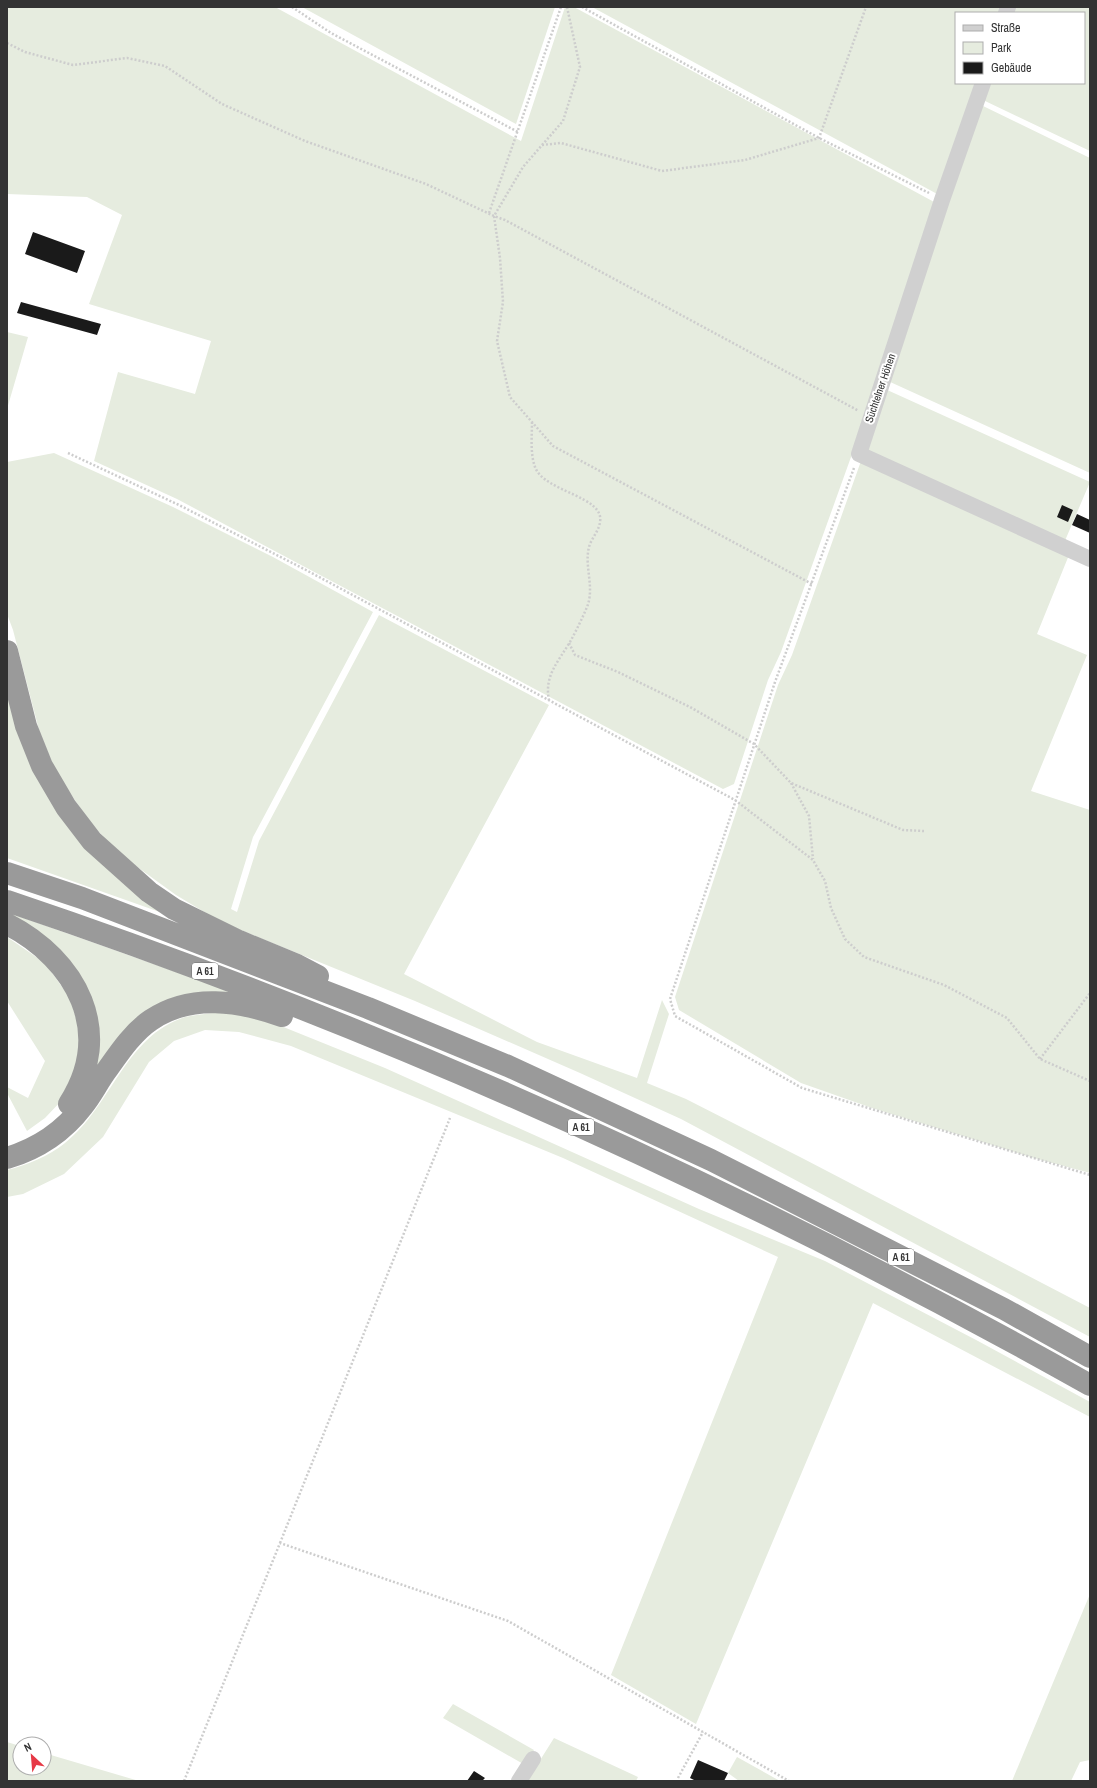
<svg xmlns="http://www.w3.org/2000/svg" width="1097" height="1788" font-family="'Archivo Narrow',sans-serif">
<rect width="100%" height="100%" fill="#fff"/>
<!-- green -->
<path fill="#e6ecdf" d="M7,7H275L521,141L565,7H574L936,203L851,457L781,652L768,680L734,784L723,789L177,499L94,461L118,372L195,394L211,341L89,304L122,215L87,197L7,194Z
M302,7H555L516,124Z
M592,7H1002L1000,13H956V83H976L939,195Z
M1014,7H1090V151L983,100L989,83H1084V13H1012Z
M981,105L1090,158V473L888,381Z
M7,332L28,337L7,409Z
M885,389L1090,482L1064,543L872,457L866,445Z
M54,453L173,507L273,557L373,612L253,837L231,909L237,912L259,841L379,615L549,705L404,974L537,1042L637,1078L662,1000L669,1014L647,1083L686,1099L802,1158L1090,1308V1337L681,1119L580,1073L415,1001L221,922L176,895L129,861L107,841L87,818L56,772L39,730L13,630L7,614V462Z
M861,461L1069,555L1037,634L1087,655L1031,791L1090,810V1173L1034,1158L872,1108L801,1083L679,1010L675,997L778,685L792,655Z
M7,682L29,751L171,916L7,858Z
M7,912L261,1002L189,1000L87,1086L88,1000L7,916Z
M7,937L45,963L70,998L80,1031L77,1065L64,1098L45,1118L27,1131L7,1093V1087L28,1098L45,1061L7,1001Z
M213,1013H238L276,1024L385,1068L699,1209L825,1261L978,1341L1090,1402V1417L873,1303L696,1724L611,1675L778,1257L563,1158L291,1046L239,1032L205,1030L174,1041L149,1062L103,1137L64,1174L23,1194L7,1197V1170C27,1165 49,1156 65,1143C111,1107 125,1036 185,1017C194,1015 204,1014 213,1013Z
M1090,1594V1760L1080,1762L1071,1781H1012Z
M453,1704L534,1750L525,1765L443,1718Z
M554,1738L638,1777L636,1781H527Z
M7,1742L20,1746V1768H44V1753L139,1781H7Z
M737,1757L780,1781H739L728,1773Z"/>
<!-- building -->
<path fill="#1a1a1a" d="M33,232L85,251L77,273L25,254Z
M21,302L101,324L97,335L17,313Z
M1062,505L1073,510L1068,522L1057,517Z
M1077,514L1090,520V533L1072,525Z
M698,1760L728,1773L724,1781H696L690,1778Z
M474,1771L485,1778L482,1781H467Z"/>
<g fill="none" stroke-linecap="round" stroke-linejoin="round">
<!-- path -->
<path stroke="#cdcdcd" stroke-width="2.5" stroke-dasharray="2 2" stroke-linecap="butt" d="M292,7L331,33L518,132
M567,7L580,67L563,121L523,167L494,216L500,258L503,302L497,341L510,397L553,446L812,584
M582,7L819,138L929,193
M7,43L25,52L73,65L127,58L165,66L222,104L305,141L426,184L494,216L505,220L859,411
M542,145L561,143L662,171L745,160L819,138L866,7
M489,213L561,7
M532,422C532,436 530,453 535,467C544,492 605,496 600,522C599,531 591,539 589,547C584,567 595,587 587,607C582,619 576,631 570,642C558,662 544,676 549,700
M68,453L179,505L306,570L735,800L813,860L825,881L831,908L845,939L864,957L944,985L1007,1018L1040,1059L1090,1081
M854,468L775,682L670,999L675,1016L802,1088L1090,1175
M569,643L575,655L618,672L690,707L754,744L791,783L903,830L924,831
M791,783L809,816L813,859
M1040,1059L1090,993
M280,1543L450,1118
M678,1778L703,1732
M184,1781L280,1543L508,1621L789,1781"/>
<!-- street -->
<path stroke="#d0d0d0" stroke-width="16" d="M1006,13L1008,7
M983,83L942,200L859,454L1090,559
M519,1781L533,1759"/>
<!-- highway -->
<path stroke="#9a9a9a" stroke-width="22" d="M7,651L26,726L42,766L66,807L92,841L149,892L174,909L239,941L297,965L318,976
M7,873L82,898L368,1008L508,1066L711,1160L1004,1309L1090,1357
M7,901C382,1027 745,1191 1090,1385
M7,924C77,960 115,1032 69,1104
M7,1158C37,1149 64,1131 83,1106C92,1095 98,1082 107,1070C119,1053 133,1032 151,1020C191,993 239,1001 282,1016"/>
</g>
<g text-anchor="middle" dominant-baseline="central" stroke-width="4" stroke-linejoin="round" paint-order="stroke">
<!-- shield labels -->
<g fill="#fff" stroke="#707070" stroke-width="1">
<rect x="192" y="963" width="26" height="16" rx="3"/>
<rect x="568" y="1119" width="26" height="16" rx="3"/>
<rect x="888" y="1249" width="26" height="16" rx="3"/>
</g>
<g font-size="10" font-weight="bold" fill="#333">
<text x="205" y="971">A 61</text>
<text x="581" y="1127">A 61</text>
<text x="901" y="1257">A 61</text>
</g>
<!-- street labels -->
<g font-size="11" fill="#333" stroke="#fff">
<text transform="translate(880 388) rotate(-71)">Süchtelner Höhen</text>
</g>
</g>
<!-- border -->
<rect width="1097" height="1788" fill="none" stroke="#333333" stroke-width="16"/>
<!-- legend -->
<rect x="955" y="12" width="130" height="72" fill="#ffffff" stroke="#adadad"/>
<rect x="963" y="25" width="20" height="6" fill="#d0d0d0" stroke="#adadad"/>
<text x="991" y="32" font-size="12" fill="#333333">Straße</text>
<rect x="963" y="42" width="20" height="12" fill="#e6ecdf" stroke="#adadad"/>
<text x="991" y="52" font-size="12" fill="#333333">Park</text>
<rect x="963" y="62" width="20" height="12" fill="#1a1a1a" stroke="#adadad"/>
<text x="991" y="72" font-size="12" fill="#333333">Gebäude</text>
<!-- north arrow -->
<g transform="translate(32 1756) rotate(334)"><circle r="19" fill="#ffffff" stroke="#adadad"/>
<path d="M0-3L7 15L0 10L-7 15Z" fill="#e63946"/>
<text y="-6" font-size="11" font-weight="bold" text-anchor="middle" fill="#333333">N</text>
</g>
</svg>
